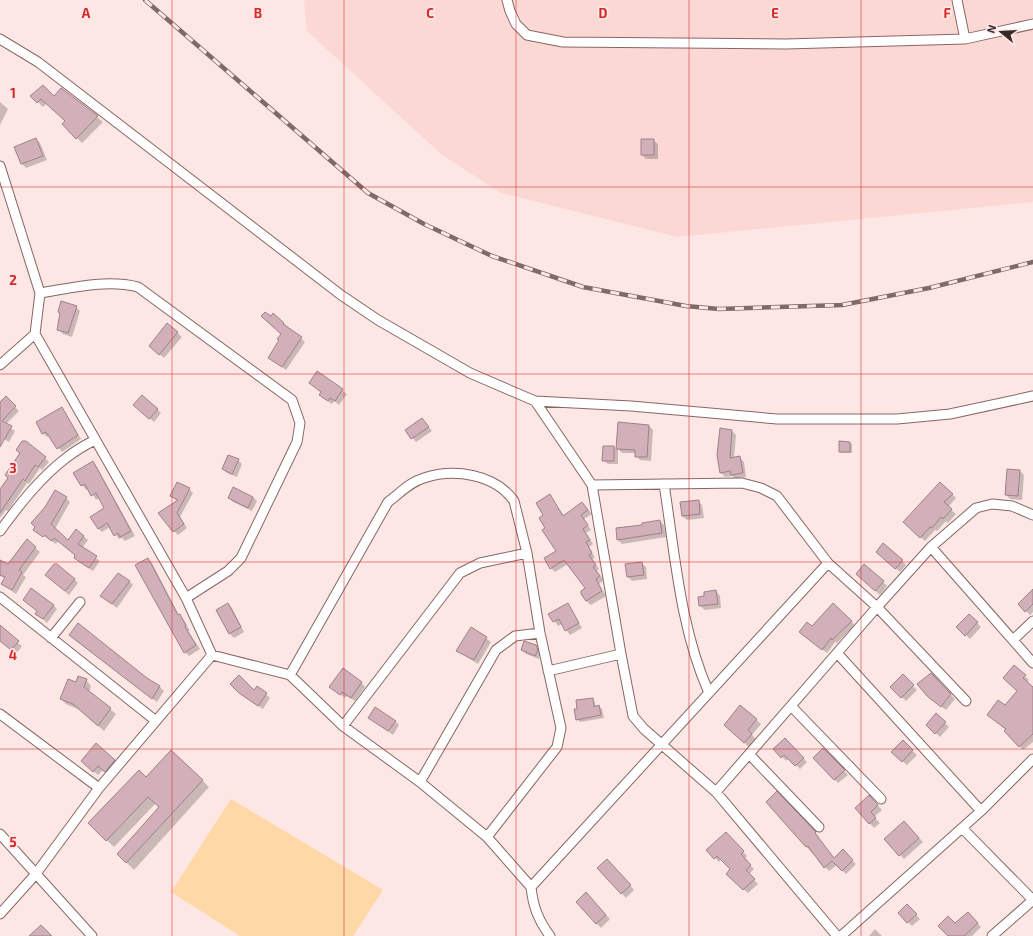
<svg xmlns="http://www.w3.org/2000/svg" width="1033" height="936" font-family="'Exo 2',sans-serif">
<rect width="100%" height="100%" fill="#fde7e5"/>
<!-- built -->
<path fill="#fcd8d5" d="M304,0H1033V202L677,237L501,193L441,154L307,31Z"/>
<!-- green -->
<path fill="#fed8a7" d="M231,799L383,890L353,936H240L171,892Z"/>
<!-- shadow -->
<path fill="#0003" d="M62,89L103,122L82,143L63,124L66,121L47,103L43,107L32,96L54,97Z
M0,102L8,109L0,125Z
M36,139L40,143L47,160L26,168L22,164L15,147Z
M653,140L658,144V159H646L642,155Z
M62,303L76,307L80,311L72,337L63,334L59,329Z
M273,314L305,342L286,370L269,358L280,340L282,334L271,317Z
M167,324L182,337L164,358L154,350Z
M317,372L347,394L339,405L334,401L332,404L324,399L320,395L322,393L310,383Z
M6,398L19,411L6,424L15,431L9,442L2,438L0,441V404Z
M62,408L81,439L62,452L49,436L47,437L43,433Z
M138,409H157L161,413L154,422Z
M422,419L432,431L416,442L406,430Z
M619,423L649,426L653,430L651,461L640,460L636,456V453H622L618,449V464H608L603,460L604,447H614L617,450Z
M732,431L736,435L734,458L739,457L744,462L746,477L736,479L732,476L725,477L721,473Z
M850,443L852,444V453H841L840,451Z
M45,458L49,462L42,470L40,468L29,484L27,483L8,511L6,510L0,518V491L9,478Z
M238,460L242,464L237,477L227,473L223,469Z
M93,462L97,467L135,536L125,541L122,538L119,539L110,527L102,532L98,528L105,509L99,498L96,500L89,488L86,490L74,474Z
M1020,471L1024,475L1022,500L1010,499L1006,495Z
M941,483L956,498L948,507L956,514L948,523L946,521L937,531L935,530L925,541L908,526Z
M189,489L193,493L180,517L187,528L178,535L174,531L178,502L171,496Z
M550,496L564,516L582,503L592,514L584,519L591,530L586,533L593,544L589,547L595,558L592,559L599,569L597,571L604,580L599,584L606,596L591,605L586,601L587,589L568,564L555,572L551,568L557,551L546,528L545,515Z
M253,497L257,501L252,511L233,502L229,498Z
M66,498L70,502L55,529L68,541L83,536L88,540L82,548L100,561L93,571L79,562L75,557L76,556L58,541L56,544L34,530Z
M698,501L702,505L704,518L687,520L682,516Z
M660,521L664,525L666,537L622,544L618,540L617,529L643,526Z
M27,541L40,552L23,575L26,577L16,594L2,584L5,578L0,576V561L8,566Z
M881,556L902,561L906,565L900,572Z
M148,559L152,563L179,615L184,620L190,631H188L200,649L189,656L185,652Z
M641,563L646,567L647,579L632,581L628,577L626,565Z
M861,578L883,582L887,586L880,595Z
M51,579H74L78,583L69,595Z
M129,581L133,585L117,608L101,596Z
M1033,590V612L1030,615L1019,604Z
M716,591L720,596L721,608L705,610L700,606L705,597Z
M228,604L232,608L244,632L234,638L230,634Z
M53,605L57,609L47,623L36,613Z
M568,605L582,628L570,635L562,624L558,626L550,614Z
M833,605L855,625L837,643L835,642L827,653L805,636Z
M969,615L981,627L970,639L958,627Z
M472,628L491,642L478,664L457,651Z
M0,630L22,646L16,654L0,641Z
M74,639L160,687L164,691L157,702Z
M536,646L540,650L539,659L526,654L522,650Z
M931,674L955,699L946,710L932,700Z
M903,676L917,690L906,701L891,687Z
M1025,676L1029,680L1027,682L1033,688V742L1023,750L1005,731L1006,730L988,715L1005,707L1019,691L1008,682Z
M86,680L91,686L89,692L116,714L104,731L80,710L66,704L61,699L76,683Z
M361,682L365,687L355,701L347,696L345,698L331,687Z
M231,684L254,691L257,687L270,698L263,709L244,697Z
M592,699L595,702L596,707L599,706L602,709L604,718L580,722L577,719Z
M741,706L761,724L752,735L756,739L749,747L729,729Z
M937,715L949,727L940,737L927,725Z
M369,717L395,721L399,725L393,735Z
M785,740L807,762L800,769L789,758L786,761L775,749Z
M903,742L917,755L907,765L893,752Z
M823,749L848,775L838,783L814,758Z
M114,761L118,765L109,775L103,770L98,775L86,765Z
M146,779L202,780L209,787L134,870L125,861L161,808L156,803L114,847L89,823Z
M777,793L819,837L818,838L834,859L843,851L856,864L846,874L837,865L829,871L796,836Z
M869,796L882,810L874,817L880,823L874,828L856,808Z
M908,826L923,842L904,859L885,839Z
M726,833L747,856L744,859L754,869L749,874L758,884L748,893L731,878V869L721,859L719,862L707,850Z
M611,864L634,890L626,898L599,868Z
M590,898L610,919L601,928L577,902Z
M907,905L920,919L912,926L899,913Z
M968,913L981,927L972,936H949L955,925Z
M875,929L882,936H869Z"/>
<!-- building -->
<path fill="#d2b0ba" stroke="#a0808a" d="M43,85L54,96L61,88L98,116L76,139L62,124L65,121L41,99L37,103L30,96Z
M36,138L43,156L21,164L14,147Z
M641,139H654V155H641Z
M61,301L77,306L68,333L57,330L60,313L58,312Z
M265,312L271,316L273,313L284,323L283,324L302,337L282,367L268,358L279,340L277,339L281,334L261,316Z
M167,323L178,332L159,355L149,346Z
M317,371L343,389L335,401L330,398L328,401L319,395L321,392L309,383Z
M142,395L158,409L149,419L133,405Z
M6,396L16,406L2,421L12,426L0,447V402Z
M62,407L78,435L57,449L46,432L42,434L36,422Z
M422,418L429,427L411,439L405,430Z
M618,422L649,425L647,457H635V450L616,449Z
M720,428L732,430L730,458L740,456L743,473L731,475L730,471L720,473L717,455Z
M22,441H26L46,457L38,467L35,465L25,481L23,479L0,513V489L8,478L5,475L20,453L16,450Z
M839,441L850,442V452H839Z
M603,446H614V461H602Z
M228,455L239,459L232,474L222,469Z
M93,461L131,531L120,537L118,533L114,536L107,523L98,529L90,517L104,508L96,493L91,496L85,484L81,486L73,473Z
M1007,469L1020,470L1018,496L1005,495Z
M177,482L190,488L177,513L184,524L173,532L158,513L178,500L170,496Z
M940,482L953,494L944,502L952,509L943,519L941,517L932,528L930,527L920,538L903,522Z
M233,487L253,497L248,508L228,498Z
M55,490L67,497L51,524L68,540L76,529L84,536L78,544L97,556L89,568L74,558L75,555L54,538L51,541L45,535L43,537L33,530L35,527L31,523L45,507Z
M550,494L563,516L582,502L588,510L581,515L588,525L583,529L590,540L586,542L592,553L589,555L596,565L593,567L600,576L596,579L602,591L586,601L581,594V591L585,588L564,560L550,569L544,558L556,551L542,530L545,528L539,518L543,515L536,503Z
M699,500L700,514L682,516L680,502Z
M660,520L662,533L617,540L616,528L642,525V523Z
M27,539L36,547L19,570L22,572L12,590L1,584L5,577L0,575V560L8,564Z
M883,543L903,560L895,569L876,552Z
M148,558L178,615L180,614L186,626L185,627L196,645L184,653L135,565Z
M642,562L644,575L627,577L625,564Z
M54,564H57L75,579L65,591L45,575Z
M864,564L884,581L875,591L856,574Z
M118,573L130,581L112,604L100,596Z
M31,588L54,605L43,619L35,614L37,611L23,600Z
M1033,589V604L1025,612L1018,604Z
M716,590L718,604L699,606L698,597L704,596V592Z
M228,603L241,627L229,634L216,610Z
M568,603L579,623L565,631L559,619L553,622L548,614Z
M833,603L852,621L832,640L831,638L822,650L799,632L807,622L812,626Z
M969,614L978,622L965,636L956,627Z
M78,623L147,678L160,686L152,699L69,635Z
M0,625L19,641L11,650L0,641Z
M471,627L487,637L474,660L456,651Z
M524,641L536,645L538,650L535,656L521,650Z
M1014,665L1026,675L1023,678L1033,687V734L1019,747L1004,731L1006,729L987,715L998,700L1005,705L1017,691L1003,678Z
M343,668L362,682L351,698L342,692L340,695L329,687Z
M931,673L951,694L941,707L927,696L917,684Z
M903,674L914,685L901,698L890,687Z
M239,675L254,690L257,686L267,693L258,706L239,693L230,684Z
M78,676L87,679L84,687L111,708L98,726L73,704L60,699L68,679L76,682Z
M593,698L594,707L599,705L601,715L576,720L574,709H577L576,700Z
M740,705L757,719L748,730L752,734L744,743L724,725Z
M375,707L396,721L388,731L368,718Z
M936,713L946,722L935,734L926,725Z
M785,738L804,758L795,766L784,755L781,758L773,749Z
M903,740L913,750L902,762L891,752Z
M96,743L115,760L105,772L98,766L93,772L81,761Z
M823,748L845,770L834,780L813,758Z
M171,750L203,780L126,863L117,854L159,807L148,797L106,841L88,823L139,770L146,777Z
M777,791L816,832L815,833L834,858L843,849L853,860L842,871L832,861L824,868L808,846L806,847L796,836L766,802Z
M869,795L878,805L871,812L876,818L869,824L855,808Z
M904,821L919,838L899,856L884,839Z
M726,832L744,851L741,854L751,865L746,870L755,879L743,890L726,874L730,869L717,856L714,859L706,850Z
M607,859L631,885L621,894L597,868Z
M586,892L606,915L596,924L576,902Z
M907,904L917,914L907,923L898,913Z
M968,912L978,923L964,936H948L938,926L948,916L955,923Z
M41,925L52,936H29Z"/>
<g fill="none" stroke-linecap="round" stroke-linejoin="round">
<defs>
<path id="street" d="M507,0L510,11L516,24L527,35L563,42L786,44L965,39L1033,24
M957,0L965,39
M0,39L38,62L341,295L378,320L470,373L535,401L631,406L777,419H897L950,414L1033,396
M0,166L40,293L35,334L186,598L212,655
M40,293C72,288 106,279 138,287L292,400L300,423L297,442L241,558L228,571L186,598
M0,365L35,334
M535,401L592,485
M742,483L761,488L777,496L828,563L877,607L716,792L644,729L633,716L621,654L592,485Z
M664,484C675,554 680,628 709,693
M0,531C19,505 40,478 66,458C75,451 85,445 95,440
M931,547L1033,663
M0,597L156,721
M51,638L80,602
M1013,640L1033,621
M837,653L981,811
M548,671L621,654
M290,675L388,502C400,493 410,482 424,478C454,468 495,474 514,501L527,553L540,633L561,728L557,747L487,837
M966,701L877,607L931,547L976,508L992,504L1012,506L1033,515
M791,706L881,799
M0,714L99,788
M343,726L460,573L480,563L527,553
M749,754L819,827
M420,782L496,650L515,636L540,633
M716,792L837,936
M962,828L1033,900
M0,834L92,936
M0,914L35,875L99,788L212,655L290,675L343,726L420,782L487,837L531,887
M550,936C538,920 533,906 531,887L828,563
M841,936L981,811L1033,759
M992,936L1033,900"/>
</defs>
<!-- street casing -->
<use href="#street" stroke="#876764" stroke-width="11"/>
<!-- street -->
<use href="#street" stroke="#fff" stroke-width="9"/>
<defs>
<path id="rail" d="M145,0L368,193L424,224L492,256L583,287L686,306L719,309L842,305L929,288L1033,262"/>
</defs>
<!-- rail casing -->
<use href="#rail" stroke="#7c6b6a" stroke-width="4.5"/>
<!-- rail -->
<use href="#rail" stroke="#fde7e5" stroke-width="3" stroke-dasharray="9" stroke-linecap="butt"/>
</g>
<!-- grid -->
<path fill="none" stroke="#d62828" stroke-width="1" stroke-opacity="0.55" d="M172,0V936M344,0V936M516,0V936M689,0V936M861,0V936M0,187H1033M0,374H1033M0,562H1033M0,749H1033"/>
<g font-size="13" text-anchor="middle" font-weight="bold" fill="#d62828" stroke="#fde7e5" stroke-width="3.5" stroke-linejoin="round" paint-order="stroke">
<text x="86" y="18">A</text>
<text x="258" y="18">B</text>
<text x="430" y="18">C</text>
<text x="603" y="18">D</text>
<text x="775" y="18">E</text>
<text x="947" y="18">F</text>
<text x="13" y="98">1</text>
<text x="13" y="285">2</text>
<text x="13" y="473">3</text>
<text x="13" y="660">4</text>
<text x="13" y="847">5</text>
</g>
<!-- north arrow -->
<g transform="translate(1001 32) rotate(288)" stroke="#fde7e5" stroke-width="3" paint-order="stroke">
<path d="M0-3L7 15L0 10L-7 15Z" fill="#362827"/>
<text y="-6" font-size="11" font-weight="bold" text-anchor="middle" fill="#362827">N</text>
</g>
</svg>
